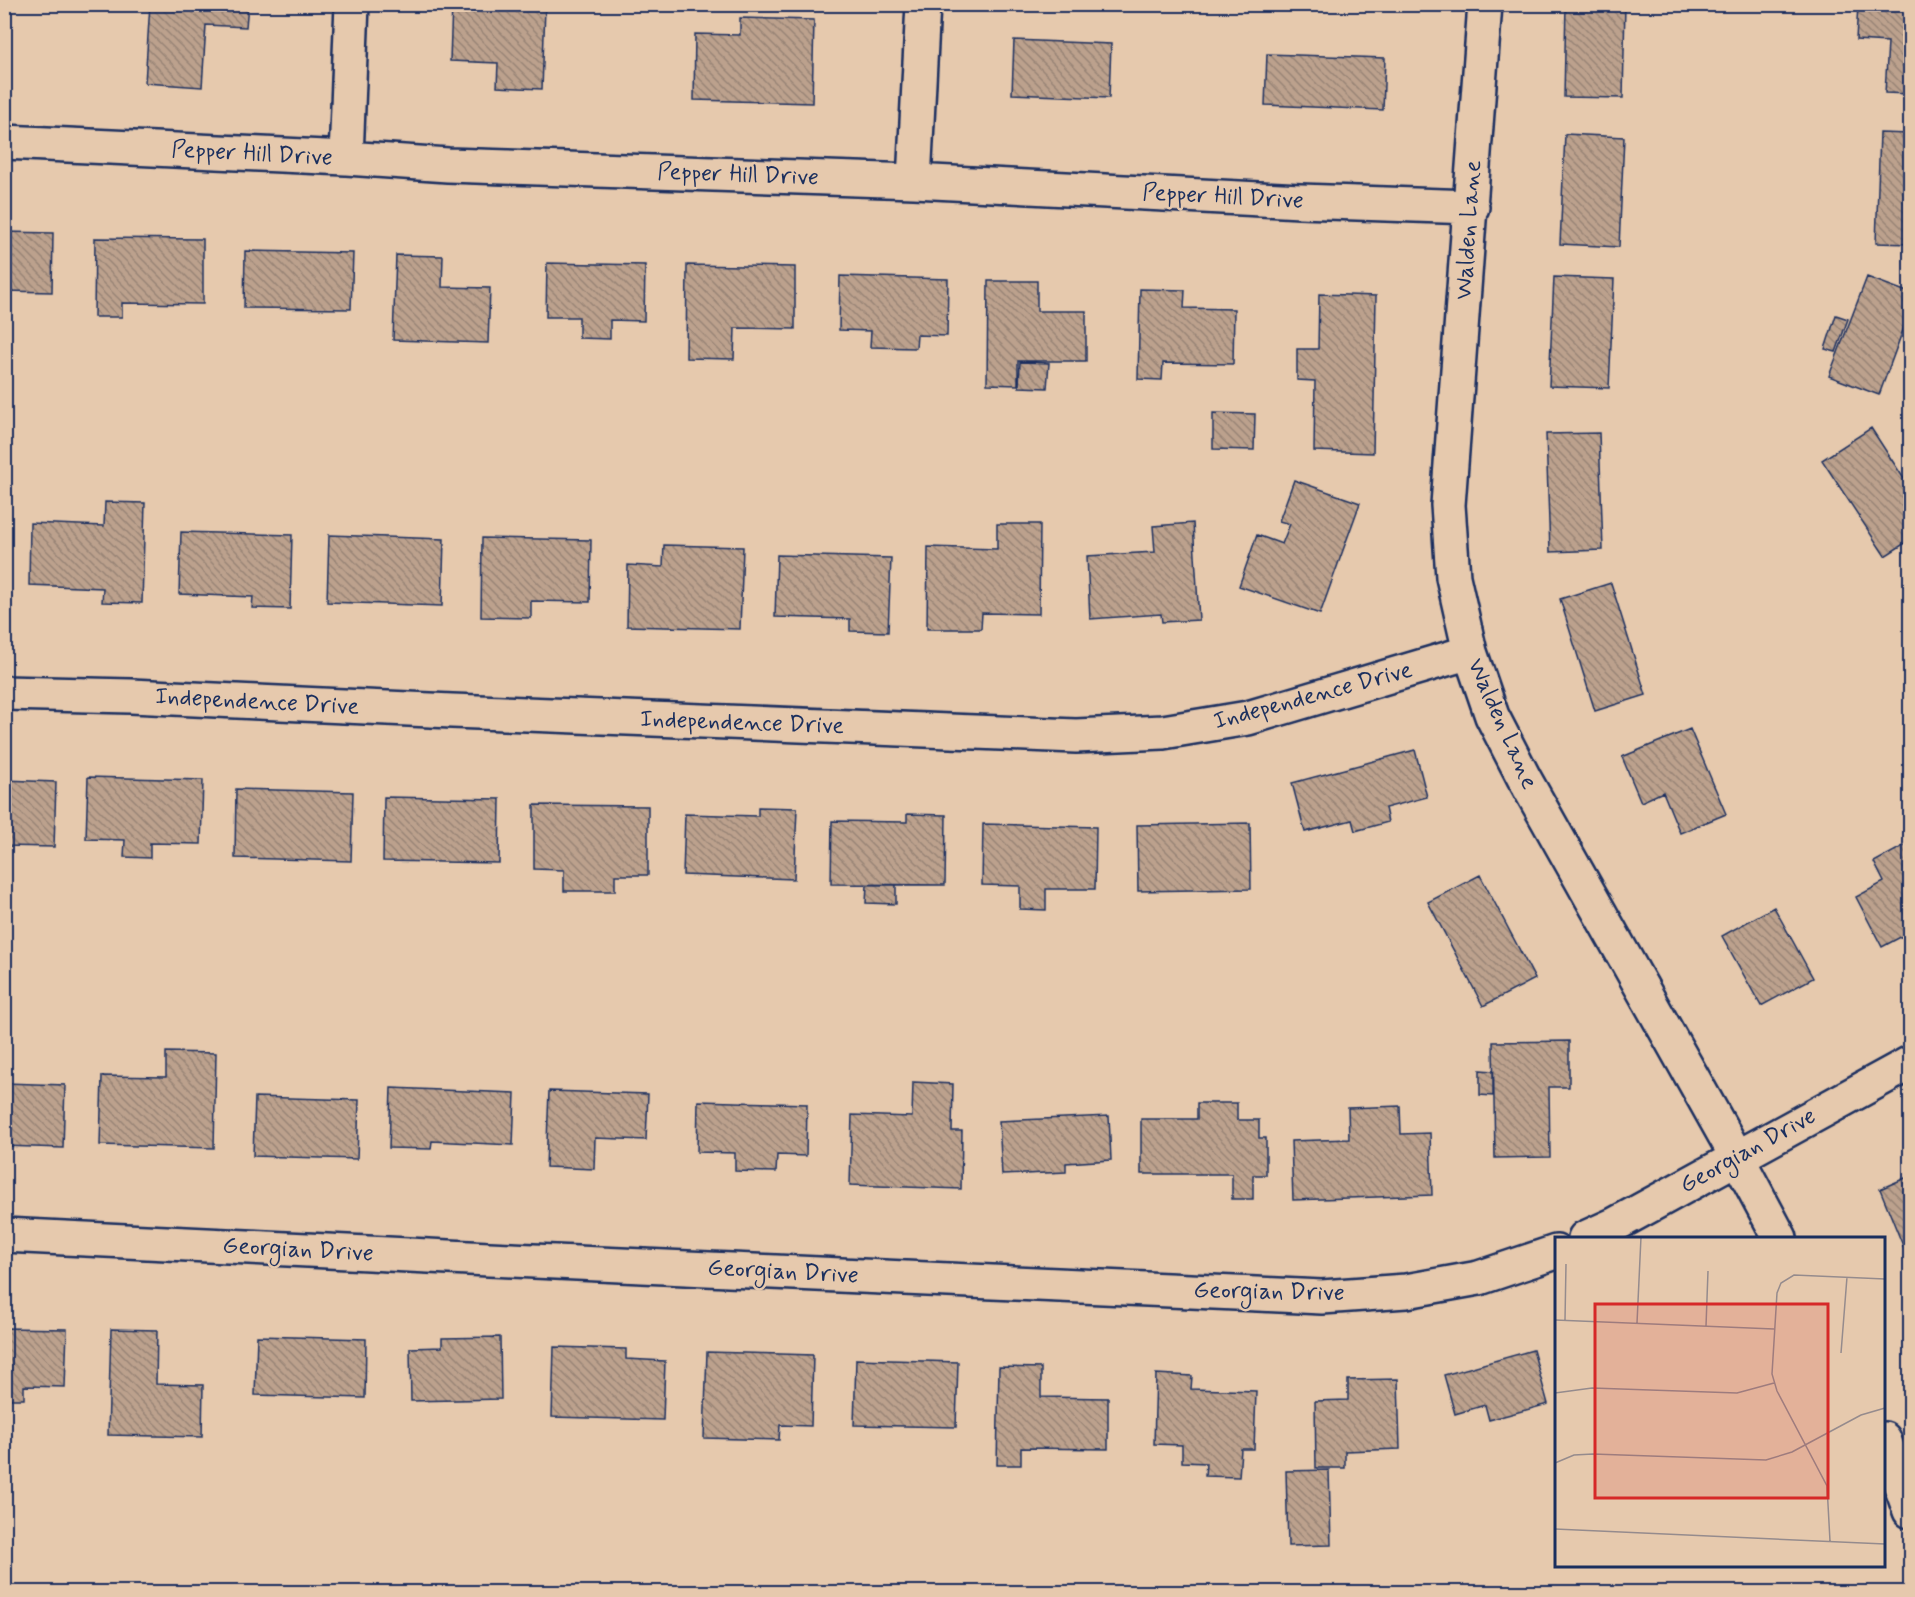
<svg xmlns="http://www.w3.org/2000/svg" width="1915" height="1597" font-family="Mynerve,sans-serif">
<defs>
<pattern id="building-back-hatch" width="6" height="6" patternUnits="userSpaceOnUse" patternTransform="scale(1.5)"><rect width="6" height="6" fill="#bca18d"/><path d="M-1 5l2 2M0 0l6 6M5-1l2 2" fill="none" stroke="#988476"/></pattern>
</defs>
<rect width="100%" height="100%" fill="#e6c9ad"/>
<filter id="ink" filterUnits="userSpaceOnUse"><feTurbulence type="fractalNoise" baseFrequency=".0167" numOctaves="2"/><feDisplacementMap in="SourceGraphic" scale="12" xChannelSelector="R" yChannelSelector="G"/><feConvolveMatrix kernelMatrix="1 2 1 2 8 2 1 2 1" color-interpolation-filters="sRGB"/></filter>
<g filter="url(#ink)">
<!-- building -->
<path fill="url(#building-back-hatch)" stroke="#1b2f5e" stroke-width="1.5" d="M150,4H248L246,27L206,25L202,87L145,83Z
M452,4L545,8L542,89L497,87L498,63L450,61Z
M1566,4H1625L1623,98L1564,97Z
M1858,4H1910V94L1885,93L1888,42L1856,40Z
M740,18L814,20L812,103L694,100L695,34L740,35Z
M1014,40L1111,44L1109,98L1012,94Z
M1267,54L1385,58L1383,110L1265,105Z
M1880,133L1910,134V244L1876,243Z
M1565,134L1624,137L1619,247L1560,244Z
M4,232L53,233L52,292L4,291Z
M95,238L203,239V304L122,303V317H94Z
M245,251L353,253L351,309L244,308Z
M396,255L443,256L442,287L490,288L488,343L393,340Z
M547,263L645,265L644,321L610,320V339L579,338V317H546Z
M687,265L795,267V329L735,328L734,359L686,358Z
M840,276L948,279L947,336L917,335L916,348L870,347L871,331L839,330Z
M1554,277L1614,279L1609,388L1549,386Z
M1867,277L1910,293V311L1879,395L1829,376Z
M988,281H1037V311H1086V361H1018V385L987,384Z
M1140,289L1185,290L1184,308L1234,309L1233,364L1163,363L1162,380L1138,379Z
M1319,294L1376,296L1373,453L1314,451L1315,381L1297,380V349H1318Z
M1836,315L1848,319L1836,352L1825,349Z
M1020,362L1049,363L1047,388L1019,387Z
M1213,413L1255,414L1254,450L1213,449Z
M1871,428L1910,488V540L1885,556L1822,460Z
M1599,433L1603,550L1550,552L1546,434Z
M1294,480L1360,503L1320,614L1239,586L1257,535L1282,544L1290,524L1279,521Z
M105,502L145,503L142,603L102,602L103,588L29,585L30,523L104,526Z
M1193,523L1199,620L1162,622L1161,614L1090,619L1087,556L1155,552L1153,526Z
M997,524H1040L1039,614L982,613L981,629H927L928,547L997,549Z
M181,532L292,535L290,609L252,608L253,597L179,594Z
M329,535L444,539L442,606L327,602Z
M482,538L591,540L590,602L531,601V618L481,617Z
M664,545L743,547L740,629L627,626L628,565L663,567Z
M777,555L891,558L888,632L850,631V619L775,617Z
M1611,583L1646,695L1595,711L1560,599Z
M1690,729L1726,814L1680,833L1663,792L1641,802L1622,757Z
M1415,750L1427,797L1385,808L1388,822L1355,831L1352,820L1305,832L1292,783Z
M88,777L203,780L201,844L150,843V858L124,857L125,840L86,839Z
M4,780L56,782L54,847L4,846Z
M236,789L353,792L351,861L235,858Z
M384,797L500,799L499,863L383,861Z
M534,805L648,806V875H615V891H564V870L534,869Z
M758,807L797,808L794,879L683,875L685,814L758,816Z
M907,814L946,815L945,885L831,884L832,821L907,822Z
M1250,823L1251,889L1138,891L1137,825Z
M983,824L1096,827L1095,889H1046V910L1020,909V886L982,885Z
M1907,844L1910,851V932L1882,947L1856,897L1884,882L1874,862Z
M1480,875L1535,979L1483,1006L1428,902Z
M867,885H896V904L866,903Z
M1774,907L1813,978L1761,1006L1722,936Z
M1569,1041V1087H1549L1550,1157L1495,1158L1493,1042Z
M166,1052L216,1053L214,1148L100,1145L102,1076L166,1077Z
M1480,1070L1493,1071V1096L1480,1095Z
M913,1082L953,1084L952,1131H962L961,1189L850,1185L852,1115L912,1117Z
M4,1083L65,1085L63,1148L4,1146Z
M391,1088L515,1093L513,1145L432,1141L431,1149L389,1148Z
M549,1091L648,1094L646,1140L595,1138L594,1169L546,1167Z
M255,1097L359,1100L357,1159L253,1156Z
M698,1101L807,1104L806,1156L777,1155L776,1172L735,1171V1153L697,1152Z
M1197,1103H1237V1120H1259V1138H1266V1175H1253V1199H1232V1174H1141V1119H1197Z
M1400,1106L1401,1134L1430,1133L1432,1195L1293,1200L1291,1141L1349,1139L1348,1108Z
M1109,1116L1111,1160L1066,1163V1172L1002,1175L999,1121Z
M1910,1176V1263L1880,1189Z
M4,1328L67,1329L65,1387L24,1386V1399H4Z
M111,1329L157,1330L156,1384L203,1385L202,1437L108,1435Z
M257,1336L366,1339L365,1398L255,1395Z
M500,1337L501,1399L411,1401L410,1348L442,1347V1338Z
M554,1347L626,1349V1359L665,1361L663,1420L552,1417Z
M1533,1350L1548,1404L1489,1420L1485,1405L1455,1414L1444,1375Z
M707,1352L813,1355L811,1426L780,1425L779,1440L704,1438Z
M856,1359L958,1362L956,1427L854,1425Z
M999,1367L1041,1368V1397L1108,1398V1449L1021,1448V1465H997Z
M1156,1374L1192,1376L1191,1389L1256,1391L1254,1449H1241L1239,1477L1205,1476L1206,1463L1182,1462V1445L1154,1444Z
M1398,1379L1400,1449L1345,1451V1468H1316L1315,1401L1348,1400V1380Z
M1329,1470L1331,1545L1288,1546L1286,1471Z"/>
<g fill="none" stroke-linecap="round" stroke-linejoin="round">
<defs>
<path id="minor" d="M1485,4L1448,505L1453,577L1470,652L1492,716L1524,778L1737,1157L1780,1238
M4,142L346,158L448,165L914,181L1300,201L1472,207
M346,158L352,4
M914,181L923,4
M4,693L131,696L452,711L1076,736L1163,732L1248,718L1470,652
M4,1235L489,1259L1322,1297L1406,1291L1479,1278L1556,1252
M1585,1238L1616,1224L1910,1063
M1884,1439L1910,1511"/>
</defs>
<!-- minor casing -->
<use href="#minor" stroke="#1b2f5e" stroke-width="38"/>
<!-- minor -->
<use href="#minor" stroke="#e6c9ad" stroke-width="33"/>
</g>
</g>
<g text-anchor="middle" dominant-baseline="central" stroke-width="5" stroke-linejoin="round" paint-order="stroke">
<!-- street labels -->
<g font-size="24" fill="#1b2f5e" stroke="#e6c9ad">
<text transform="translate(252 154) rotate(3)">Pepper Hill Drive</text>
<text transform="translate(738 175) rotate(2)">Pepper Hill Drive</text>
<text transform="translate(1223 197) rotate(3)">Pepper Hill Drive</text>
<text transform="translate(1469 230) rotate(-86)">Walden Lane</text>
<text transform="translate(1313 696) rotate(-15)">Independence Drive</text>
<text transform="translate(257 702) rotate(3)">Independence Drive</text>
<text transform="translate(742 723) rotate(2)">Independence Drive</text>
<text transform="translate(1502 724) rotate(66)">Walden Lane</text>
<text transform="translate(1748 1151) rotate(-29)">Georgian Drive</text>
<text transform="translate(298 1250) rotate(3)">Georgian Drive</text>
<text transform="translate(783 1272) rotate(3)">Georgian Drive</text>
<text transform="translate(1269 1292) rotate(1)">Georgian Drive</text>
</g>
</g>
<!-- overview -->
<g transform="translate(1555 1237)">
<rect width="330" height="330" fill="#e6c9ad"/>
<path fill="none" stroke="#958b8d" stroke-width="1.5" d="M0,83L219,92M10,83L11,27M82,86L86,0M151,89L153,34M286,116L292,40M0,156L37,151L182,156L219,146M0,226L19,218L38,217L211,223L237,215L306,178L330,171M0,292L330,307M275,304L272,249L222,154L217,137L222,56L226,46L239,38L330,42"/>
<path fill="#d62828" fill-opacity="0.15" stroke="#d62828" stroke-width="3" d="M40,67H273V261H40Z"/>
<rect width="330" height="330" fill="none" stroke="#1b2f5e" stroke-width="3"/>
</g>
<!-- margin -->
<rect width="1915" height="1597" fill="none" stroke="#e6c9ad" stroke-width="24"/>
<rect x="12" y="12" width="1891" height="1573" fill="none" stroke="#1b2f5e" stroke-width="2" filter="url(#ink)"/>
</svg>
